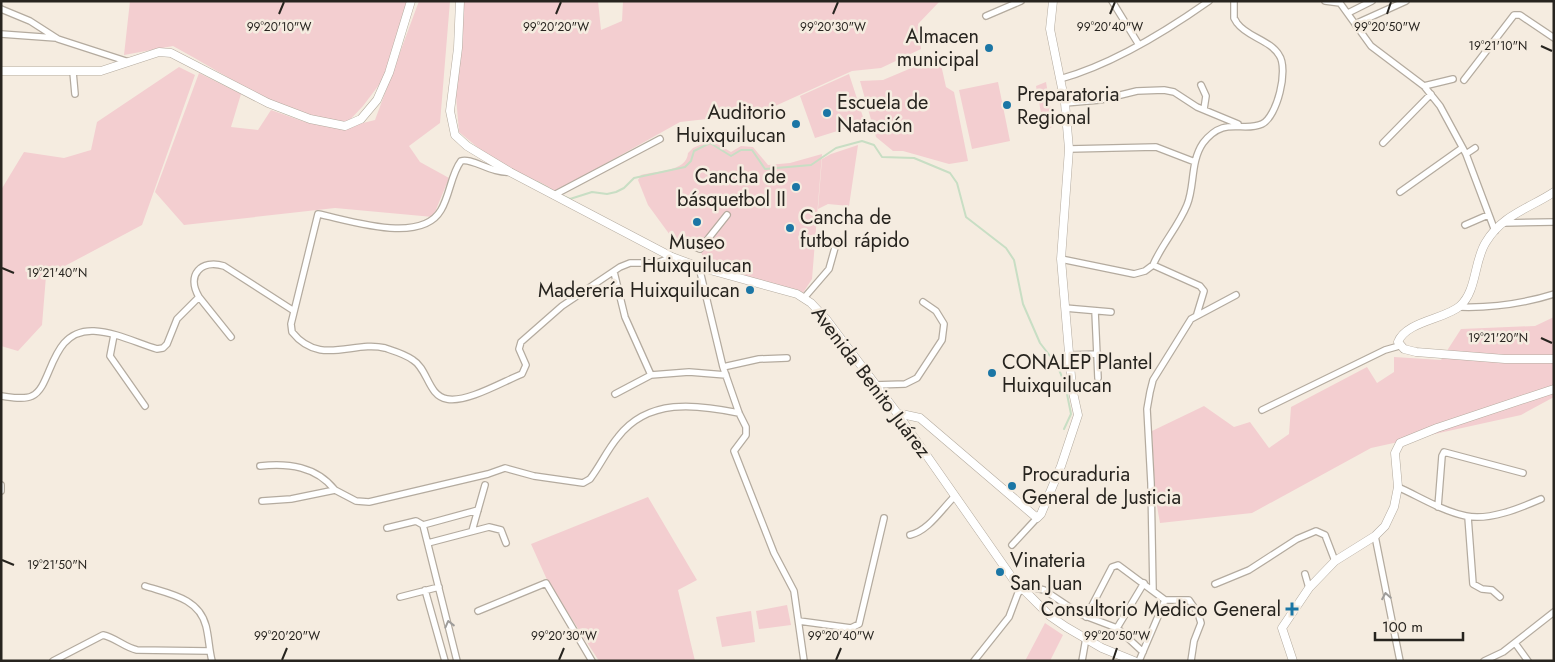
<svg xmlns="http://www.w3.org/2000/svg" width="1555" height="662" font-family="Jost,sans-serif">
<rect width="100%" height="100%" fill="#f5ece0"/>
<!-- green -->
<path fill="#f3ced0" d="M130,1H412L391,69L363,106L345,125C333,122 320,120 307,116C260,99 217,70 173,46L124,55Z
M419,1H450L440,123L409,146L420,162L449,178L433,217L335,208L184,225L155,192L199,73L241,94L231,127L258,130L271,110L305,122L343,128L375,120Z
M461,1H598L601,30L622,21L623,1H940L918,24L921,49L881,68L852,71L760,113L680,122L551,194L488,156L459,132L456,96L461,43Z
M935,58L940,60L946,87L954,92L968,161L949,164L903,151H893L876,137L860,81L883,80Z
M179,67L195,75L142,225L46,276L42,325L18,351L1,346V190L24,152L64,158L91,150L97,122Z
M849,74L864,120L855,122L847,128L815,138L800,96Z
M998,82L1010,141L972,149L959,90Z
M1046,82L1053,123L1051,128L1044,129L1036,86Z
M711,140L731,152L741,146L753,147L768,165L790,163L822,154L812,279L803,293L703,264L702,254L698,250L678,246L648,205L638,180L641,175C655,171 687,172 688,153L693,148Z
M858,145L849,206L828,204L818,209L822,159L831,154Z
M1554,317V397L1521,415L1371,448L1252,513L1160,523L1155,495L1152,431L1204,406L1234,427L1250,422L1269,448L1289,434L1291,407L1367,367L1377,383L1394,372V357L1441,360L1461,329L1535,326Z
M648,497L697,580L678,590L695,661H599L548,582L531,544Z
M787,605L791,625L759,629L756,611Z
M751,611L755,642L722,647L716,617Z
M1045,623L1063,635L1050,661H1025Z"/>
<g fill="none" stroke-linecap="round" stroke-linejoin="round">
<!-- stream -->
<path stroke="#c8dec4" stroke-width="2" d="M537,182L548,188
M563,196L570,199L592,192L607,194L616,192L624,188L634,178L685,167L691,161L694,151L710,143L731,156L741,150H752L765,169L811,165L836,148L862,141L874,145L882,157L914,158L950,173L957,183L966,217L1006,248L1014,260L1023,304L1040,343L1057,365L1065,384L1071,414L1064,429"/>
<defs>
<path id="minor" d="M1112,1L1139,45
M1325,1L1340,3L1371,46L1424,86L1440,106L1466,154L1495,231
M1,9L30,21L58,39L129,62
M1348,13L1372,1
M986,16L1021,1
M1355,24L1406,1
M1,34L56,38
M73,72L75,94
M1060,79C1111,65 1165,32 1209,1
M1464,80L1514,15H1520L1554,38
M1201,85L1206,96L1204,109
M1424,86L1453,79
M1065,103L1100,100L1137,91L1164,90L1174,92L1197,107L1238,124
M1383,143L1431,94
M1069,149L1156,147L1195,162
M1466,154L1475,148
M510,172C492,174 471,157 461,161C451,174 450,195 441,210C421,245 349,220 318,214L291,324L292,332C320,367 353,340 385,348C394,351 405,354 413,360C428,369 428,396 447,399C467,403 504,381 522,374L526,365L519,349L521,342L562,306L620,267L630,263H657L672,257
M1400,192L1462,148
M554,195L660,139
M1503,223L1554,222
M1465,225L1488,215
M683,242L700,249L727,215
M1061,259L1134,274L1145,271L1153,265C1162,244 1178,227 1187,205C1195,186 1190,162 1203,143C1225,115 1242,133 1262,124C1277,117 1289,69 1279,55C1270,40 1247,37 1237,23L1234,18V1
M1153,265L1200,286L1204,291L1197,314
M699,267L723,367L739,413L746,427V435L734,451L774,553L794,591L804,661
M614,272L625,317L651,375
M199,297L231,337
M804,298L829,269L836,244
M1460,307C1493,308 1522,304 1554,294
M1065,308L1111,312
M1095,311L1098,378
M114,335L110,356L145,406
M1069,355L1098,354
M723,367L759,359L787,358
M874,385L905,384L917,378L942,340L944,324L936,311L923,302
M615,394L651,375L689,372L726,375
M1,396C10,397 24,400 32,396C53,387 49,329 94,331C115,332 137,343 157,349L163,348L167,344L177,319L199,297C186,275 201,259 224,266L294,311
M1262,410L1385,350L1399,346
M260,466C288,463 316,466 335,490
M1,485V491
M1398,487C1420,497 1442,511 1466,516C1489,521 1520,508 1541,499
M262,501L291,499L335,490L356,501L369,502L488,474L505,468L534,476L583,483L590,479C600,466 607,450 618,437C648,398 696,404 739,413
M1438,507L1442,456L1444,452L1523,473
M1468,517L1473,584L1482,589L1492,590L1500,597
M423,525L478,510
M387,528L416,521L423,525L457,661
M472,531L485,485
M910,535C928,531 941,510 954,497
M1375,536L1400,661
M428,543L489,527L501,530L506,543
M1012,545L1037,518
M1305,574L1309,588
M1215,584L1249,570L1297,539L1316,531L1325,535L1335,561
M145,586C170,594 199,598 206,626C209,638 209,649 212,661
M425,590L445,661
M1153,590L1151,483L1147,409L1150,392L1153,380L1191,319L1236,295
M400,597L439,587
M478,611L546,583L592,661
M1086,617L1112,567L1118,565L1165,600H1189L1198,613L1201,623L1194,641L1191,661
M799,621L851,628L859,624L884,518
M1117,628L1144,583
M1515,643L1528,661
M53,661L103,635C116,638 124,647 137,650L209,651
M974,661L1009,617L1018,593L1027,586L1044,590L1080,614L1117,628L1143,652
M1082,661L1086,638
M1139,661L1165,600
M1484,661L1503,652L1554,612"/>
<path id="secondary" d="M460,1L458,48L450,111L455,135L467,146L510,172L672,257L699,267L797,294L811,303L826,319L897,413L1013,579L1050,616L1066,627L1102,648L1134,661
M1,71H101L159,52L171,53L268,103L310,119L345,126L361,119L377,100L389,73L411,1
M1554,192C1530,208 1502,215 1486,242C1474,260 1477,291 1460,306C1446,319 1406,321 1398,342L1404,349L1416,352L1505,359H1554
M897,413L920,418L1037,518L1041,514L1061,466L1078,415L1072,388L1061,259L1069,149L1065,103L1050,29L1053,1
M1293,661L1282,628L1309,588L1335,561L1375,536L1385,526L1394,507L1398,487L1395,453L1400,443L1437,428L1554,389"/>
</defs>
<!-- minor casing -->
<use href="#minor" stroke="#b4ab9f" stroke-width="8"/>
<!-- secondary casing -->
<use href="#secondary" stroke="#b4ab9f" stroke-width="9"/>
<!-- minor -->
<use href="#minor" stroke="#fff" stroke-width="5.5"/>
<!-- secondary -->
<use href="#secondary" stroke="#fff" stroke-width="8"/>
</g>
<!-- one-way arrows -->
<defs><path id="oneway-chevron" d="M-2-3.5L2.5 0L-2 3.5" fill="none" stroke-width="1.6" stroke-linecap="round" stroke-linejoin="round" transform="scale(1.25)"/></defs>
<g stroke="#9e9c9a">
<use href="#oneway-chevron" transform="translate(1386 596) rotate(-100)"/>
<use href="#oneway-chevron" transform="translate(449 624) rotate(-104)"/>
</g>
<!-- ticks -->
<path fill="none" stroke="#27241f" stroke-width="2" d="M279,14L284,2M556,14L561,2M833,14L838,2M1110,14L1115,2M1387,14L1391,2M1541,46L1552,51M2,268L14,273M1541,338L1552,343M2,560L14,565M282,660L287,648M559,660L564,648M836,660L841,648M1113,660L1117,648"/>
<!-- markers -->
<g fill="#1b76a5" stroke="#f5ece0" stroke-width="2">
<circle cx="989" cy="48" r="5"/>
<circle cx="1007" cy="105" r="5"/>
<circle cx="827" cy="113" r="5"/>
<circle cx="796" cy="124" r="5"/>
<circle cx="796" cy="187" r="5"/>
<circle cx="697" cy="222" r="5"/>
<circle cx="790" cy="228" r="5"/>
<circle cx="750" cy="290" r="5"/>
<circle cx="992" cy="373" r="5"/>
<circle cx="1012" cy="486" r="5"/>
<circle cx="1000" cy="572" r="5"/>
<path d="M1289.5 601.5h5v5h5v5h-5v5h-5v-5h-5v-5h5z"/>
</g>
<g text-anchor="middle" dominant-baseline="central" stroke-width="5" stroke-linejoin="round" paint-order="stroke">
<!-- poi labels -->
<g font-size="20" fill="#27241f" stroke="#f5ece0" text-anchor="start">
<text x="979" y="36" text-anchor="end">Almacen<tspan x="979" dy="23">municipal</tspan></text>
<text x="1017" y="94">Preparatoria<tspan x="1017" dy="23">Regional</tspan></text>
<text x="837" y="102">Escuela de<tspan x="837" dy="23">Natación</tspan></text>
<text x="786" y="112" text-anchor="end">Auditorio<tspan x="786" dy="23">Huixquilucan</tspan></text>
<text x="786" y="176" text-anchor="end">Cancha de<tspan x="786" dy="23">básquetbol II</tspan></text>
<text x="800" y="217">Cancha de<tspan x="800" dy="23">futbol rápido</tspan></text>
<text x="697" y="242" text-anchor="middle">Museo<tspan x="697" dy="23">Huixquilucan</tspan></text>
<text x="740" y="290" text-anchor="end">Maderería Huixquilucan</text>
<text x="1002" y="362">CONALEP Plantel<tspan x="1002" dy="23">Huixquilucan</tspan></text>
<text x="1022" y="474">Procuraduria<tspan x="1022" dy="23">General de Justicia</tspan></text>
<text x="1010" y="560">Vinateria<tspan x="1010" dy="23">San Juan</tspan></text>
<text x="1281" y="609" text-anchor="end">Consultorio Medico General</text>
</g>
<!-- street labels -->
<g font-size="20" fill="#27241f" stroke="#f5ece0">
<text transform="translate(871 382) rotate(53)">Avenida Benito Juárez</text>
</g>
</g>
<g font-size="12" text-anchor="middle" fill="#27241f" stroke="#f5ece0" stroke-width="5" stroke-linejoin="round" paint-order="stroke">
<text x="279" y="31">99°20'10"W</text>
<text x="556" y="31">99°20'20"W</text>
<text x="833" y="31">99°20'30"W</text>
<text x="1110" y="31">99°20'40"W</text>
<text x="1387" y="31">99°20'50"W</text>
<text x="1498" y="50">19°21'10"N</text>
<text x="57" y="277">19°21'40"N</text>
<text x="1498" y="342">19°21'20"N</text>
<text x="57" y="569">19°21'50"N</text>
<text x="287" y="640">99°20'20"W</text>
<text x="564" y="640">99°20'30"W</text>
<text x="841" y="640">99°20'40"W</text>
<text x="1117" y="640">99°20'50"W</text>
</g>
<!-- border -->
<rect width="1555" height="662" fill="none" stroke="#27241f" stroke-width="5"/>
<!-- scale -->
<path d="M1375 632v8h88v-8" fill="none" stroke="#27241f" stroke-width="2.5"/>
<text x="1382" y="632" font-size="15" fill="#27241f" stroke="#f5ece0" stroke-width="4" paint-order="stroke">100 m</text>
</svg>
